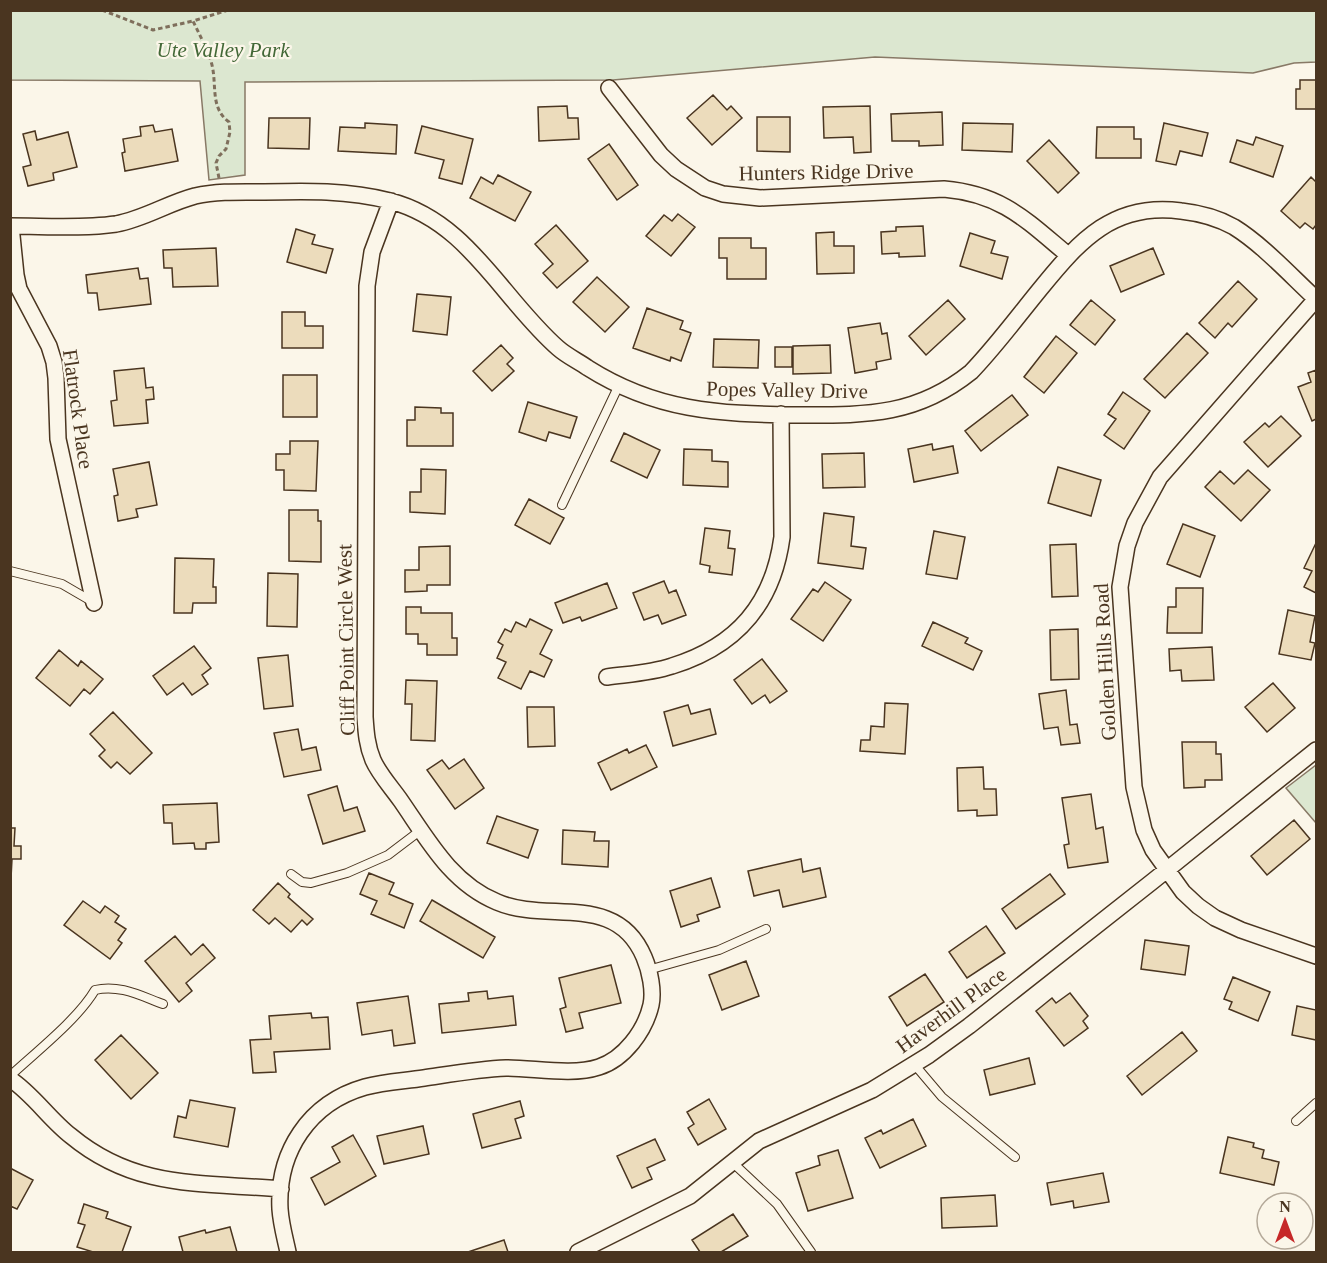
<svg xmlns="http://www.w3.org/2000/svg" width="1327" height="1263" font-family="'Times New Roman',serif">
<rect width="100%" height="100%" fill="#fbf6e9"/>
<!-- green -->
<path fill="#dce7d0" stroke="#887966" stroke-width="1.5" d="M11,10H1316V62L1294,63L1253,73L875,57L613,80L245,82V175L209,180L200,81L11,80Z
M1316,765V823L1286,788Z"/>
<!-- building -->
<path fill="#ecdcbc" stroke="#4a3520" stroke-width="1.5" d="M1300,80H1316V109H1296V89H1300Z
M713,95L727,110L731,106L742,118L712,145L687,118Z
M567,106L568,118H578L579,139L539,141L538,107Z
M870,106L871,152L854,153L853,137L824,138L823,107Z
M942,112L943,145L919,146V141H892L891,114Z
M757,117H790V152L757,151Z
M269,118H310L309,149L268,148Z
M365,123L397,125L396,154L338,151L340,127L365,128Z
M963,123L1013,124L1012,152L962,150Z
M1164,123L1208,133L1202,156L1180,151L1176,165L1156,161Z
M153,125L155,132L172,129L178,161L125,171L122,153L125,152L123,139L141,136L140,127Z
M422,126L473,139L462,184L439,178L444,160L415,153Z
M1097,127H1134V139H1141V158H1096Z
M35,131L37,140L68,132L77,167L53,173L54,180L28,186L23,167L31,165L23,134Z
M1256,137L1283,146L1273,177L1230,162L1237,140L1253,145Z
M1049,140L1079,173L1058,193L1027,161Z
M609,144L638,185L617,200L588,159Z
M498,175L531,192L515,221L470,198L481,177L493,184Z
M1311,177L1316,182V225L1313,229L1305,223L1300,228L1281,211Z
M678,214L695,227L671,256L646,236L664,215L672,221Z
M556,225L588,261L557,288L543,273L553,264L535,244Z
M923,226L925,256L899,257V253L882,254L881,232L896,231V227Z
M296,229L315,235L312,244L333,249L326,273L287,262Z
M834,232V246H854V273L817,274L816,233Z
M970,233L995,241L991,253L1008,257L1002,279L960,266Z
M719,238H751V248H766V279H727V258H719Z
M216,248L218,286L173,287L172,268H164L163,250Z
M1153,248L1164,274L1121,292L1110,266Z
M138,268L140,279L148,278L151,304L99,310L97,293H88L86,275Z
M597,277L629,307L605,332L573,302Z
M1238,281L1257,299L1232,327L1228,323L1215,338L1199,323Z
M417,294L451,297L447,335L413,331Z
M948,300L965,319L926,355L909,336Z
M1091,300L1115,320L1095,345L1070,325Z
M647,308L683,321L680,329L691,333L681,361L671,357L670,361L633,348Z
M282,312H305V326H323V348H282Z
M880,323L882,334L887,333L891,359L876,362L877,369L855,373L848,328Z
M1187,333L1208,353L1165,398L1144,379Z
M1056,336L1077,353L1044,393L1024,377Z
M714,339L759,340L758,368L713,367Z
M501,345L513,358L507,364L514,371L492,391L473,371Z
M830,345L831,373L793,374V346Z
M775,347H792V367H775Z
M144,368L146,388L153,387L154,399L146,400L148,423L114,426L111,401L117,400L114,371Z
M1316,370V419L1312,421L1298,387L1311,382L1308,373Z
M283,375H317V417H283Z
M1123,392L1150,411L1124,449L1104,435L1116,419L1108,414Z
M1012,395L1028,415L981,451L965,431Z
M528,402L577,417L570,438L549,432L546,441L519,432Z
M415,407L441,408V413H453V446H407V420H415Z
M1281,416L1301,436L1268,467L1244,442L1265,423L1269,427Z
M624,433L660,450L647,478L611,461Z
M290,441H318L316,491L284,490V470H276V454H290Z
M932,444L933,450L953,446L958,473L914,482L908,449Z
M684,449L712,450V461L728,462V487L683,485Z
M864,453L865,487L823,488L822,454Z
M149,462L157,505L136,509L138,517L118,521L114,496L118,495L113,469Z
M1058,467L1101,480L1091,516L1048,503Z
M421,469L446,470L445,514L410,512V492H421Z
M1248,470L1270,490L1241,521L1205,487L1220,471L1234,484Z
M529,499L564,518L550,544L515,525Z
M289,510H318V521H321V562L289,561Z
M824,513L854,517L851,546L866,548L863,569L818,563Z
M1183,524L1215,536L1200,577L1167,564Z
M705,528L730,531L728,548L735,549L732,575L709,572L710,566L700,564Z
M934,531L965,537L957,579L926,574Z
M1316,543V593L1304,587L1312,571L1304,568Z
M1076,544L1078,596L1052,597L1050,545Z
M450,546V585H427V591L405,592V570H419V547Z
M175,558L214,559L213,587H216V603H193L192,613H174Z
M268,573L298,574L297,627L267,626Z
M664,581L669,593L676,590L686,615L662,624L658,615L644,620L633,593Z
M825,582L851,600L823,641L791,619L813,589L818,592Z
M607,583L617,608L582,621L580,617L563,623L555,603Z
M1176,588H1203L1202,633H1167L1168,607H1176Z
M406,607H421V613H452V638H457V655H427V644H418V634H406Z
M1288,610L1315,616L1310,642L1315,643L1311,660L1279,654Z
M530,619L552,630L540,654L552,660L544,677L530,671L521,689L498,678L506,662L497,658L503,645L498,642L505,629L511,632L516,622L526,627Z
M933,622L968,638L965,643L982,651L973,670L922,646Z
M1078,629L1079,679L1051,680L1050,630Z
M194,646L211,668L202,675L208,684L192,695L183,683L167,695L153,676Z
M1212,647L1214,680L1182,681L1181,670L1170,671L1169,649Z
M59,650L78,666L81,661L103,679L90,694L84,689L70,706L36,678Z
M288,655L293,706L264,709L258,658Z
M762,659L787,691L770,703L765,695L752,704L734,680Z
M406,680L437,681L435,741L411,740L412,704H405Z
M1273,683L1295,708L1267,732L1245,707Z
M1066,690L1070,725L1077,724L1080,743L1061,745L1058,727L1044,729L1039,694Z
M885,703L908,704L905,754L860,751L861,740H870L871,726L884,727Z
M688,705L691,714L710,709L716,734L673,746L664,712Z
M527,707H554L555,746L528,747Z
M113,712L152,753L130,774L117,762L111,768L99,756L105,750L90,734Z
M298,729L302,750L316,747L321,770L284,777L274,733Z
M1182,742H1216V754H1221L1222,780H1205V787L1184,788Z
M646,745L657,767L611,790L598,763L627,749L629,753Z
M464,759L484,788L455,809L427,770L442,760L449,769Z
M983,767L984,789H996L997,815L977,816V810L958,811L957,768Z
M337,786L344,811L357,807L365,831L323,844L308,795Z
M1091,794L1096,829L1103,827L1108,862L1068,868L1064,845L1069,844L1062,798Z
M217,803L219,842L206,843V849H195L194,843L173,844L172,823H164L163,805Z
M497,816L538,830L528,858L487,843Z
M1294,820L1310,839L1267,875L1251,856Z
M10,828H15L14,846H21V859H12L11,878Z
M563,830L595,832L594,841H609L608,867L562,864Z
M801,859L803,872L820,868L826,897L783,907L779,890L754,896L748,871Z
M369,873L394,883L389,894L413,904L404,928L371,914L377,901L360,894Z
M1050,874L1065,894L1016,929L1002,909Z
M711,878L720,907L697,915L699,921L681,927L670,891Z
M278,883L290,894L288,897L313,919L307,925L302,920L291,932L275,918L269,924L253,910Z
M432,900L495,937L483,958L420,921Z
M83,901L100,913L105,906L119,916L115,922L126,929L118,940L122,943L110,959L64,925Z
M986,926L1005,953L967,978L949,952Z
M175,936L191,955L203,944L215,958L186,983L192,991L179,1002L145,961Z
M1145,940L1189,946L1185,975L1141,969Z
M746,961L759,996L722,1010L709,975Z
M611,965L621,1003L579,1013L583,1028L566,1032L560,1009L566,1007L559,978Z
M925,974L944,1002L907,1026L889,997Z
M1233,977L1270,992L1258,1021L1229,1009L1232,1002L1224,999Z
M487,991L488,999L513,996L516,1025L442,1033L439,1004L469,1001L468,993Z
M1070,993L1088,1016L1083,1021L1088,1028L1064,1046L1036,1011L1052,998L1056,1003Z
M408,996L415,1043L394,1046L392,1030L362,1035L357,1003Z
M1297,1006L1316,1010V1040L1292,1035Z
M311,1013L312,1018L328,1017L330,1049L274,1052L276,1072L253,1073L250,1040L271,1039L269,1016Z
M1182,1032L1197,1051L1142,1095L1127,1076Z
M121,1035L158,1073L131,1099L95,1060Z
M1029,1058L1035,1084L990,1095L984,1070Z
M709,1099L726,1129L698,1145L688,1128L694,1124L687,1112Z
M190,1100L235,1108L228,1147L174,1137L178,1116L186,1118Z
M520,1101L524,1116L515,1119L521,1138L482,1148L473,1114Z
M913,1119L926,1146L880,1168L865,1138L881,1130L883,1134Z
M423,1126L429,1154L384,1164L377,1136Z
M353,1135L376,1176L325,1205L311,1178L340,1162L332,1147Z
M1228,1137L1254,1143L1253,1147L1264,1150L1262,1158L1279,1162L1274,1185L1220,1173Z
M655,1139L665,1160L647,1168L652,1179L632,1188L617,1156Z
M838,1150L853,1198L808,1211L796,1173L820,1165L818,1156Z
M10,1168L33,1180L17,1209L10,1206Z
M1103,1173L1109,1202L1074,1208L1073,1201L1051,1205L1047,1183Z
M995,1195L997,1226L942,1228L941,1198Z
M84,1204L108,1212L106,1218L131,1227L122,1252H93L77,1247L85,1225L78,1223Z
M733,1214L748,1236L721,1252H700L692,1240Z
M230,1227L237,1252H183L179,1237L205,1230L206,1233Z
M504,1240L508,1252H468Z"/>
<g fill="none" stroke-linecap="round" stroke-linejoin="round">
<defs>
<path id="service" d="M562,505L619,385
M10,571L62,584L93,602
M291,874L302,882L311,883L347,873L388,855L421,830
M648,970L719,950L766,929
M914,1064L942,1097L1015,1157
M10,1076C36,1052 78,1019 95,990C119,984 141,996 163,1004
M1296,1121L1316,1103
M732,1162L777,1204L811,1252"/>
<path id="minor" d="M609,88L661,155L676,169L705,188L723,194L760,198L944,189C1002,194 1026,220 1068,255
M10,226C45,226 82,229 116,224C144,219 168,203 195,196C218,191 241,192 264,192C306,191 348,190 390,201C468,221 501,298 558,348C567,356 578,361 588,368C656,411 718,414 796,415C864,415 915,417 971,372C996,346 1018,316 1041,288C1080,240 1114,202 1181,211C1199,213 1218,218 1234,227C1263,245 1291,276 1316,299
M11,226L16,275L19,289L49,346L54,362L56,378L58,439L94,603
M1316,299L1160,477L1135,523L1127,546L1120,587L1134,787L1144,830L1153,850L1183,892L1198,906L1215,918L1241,930L1316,956
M607,677C629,674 651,673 672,666C737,646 773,604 782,537L781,414
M10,1079C32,1093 50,1120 71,1136C136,1190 202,1182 281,1189
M288,1252C285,1238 281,1224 280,1209C277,1152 309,1103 365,1087C384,1082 404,1081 424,1078C451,1074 479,1069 506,1068C535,1068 572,1076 599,1067C624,1059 645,1031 651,1005C654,991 650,971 644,957C616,891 548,924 497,902C451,883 428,840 401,801C392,788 379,774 373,760C367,746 366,732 365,717L367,286L372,252L391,201
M578,1252L690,1196L759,1141L872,1090L929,1055L969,1026L1153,881L1316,750"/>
</defs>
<!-- service casing -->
<use href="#service" stroke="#4a3520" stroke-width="10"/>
<!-- minor casing -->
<use href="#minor" stroke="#4a3520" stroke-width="18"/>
<!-- path -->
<path stroke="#7f6f5c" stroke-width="3" stroke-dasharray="4.5 3" stroke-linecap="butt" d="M102,10L153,30L193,21
M219,178L216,163L219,156L226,149L230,132L229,122C210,108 217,86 212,65C208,50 200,36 193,21L228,10"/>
<!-- service -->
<use href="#service" stroke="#fbf6e9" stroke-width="8"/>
<!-- minor -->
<use href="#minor" stroke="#fbf6e9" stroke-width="15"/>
</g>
<g text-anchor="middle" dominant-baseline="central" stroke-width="4.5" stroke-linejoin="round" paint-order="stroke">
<!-- park labels -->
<g font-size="21" font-style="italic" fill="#436837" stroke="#fbf6e9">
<text x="223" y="50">Ute Valley Park</text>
</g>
<!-- street labels -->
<g font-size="21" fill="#4a3520" stroke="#fbf6e9">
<text transform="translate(826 172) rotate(-1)">Hunters Ridge Drive</text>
<text transform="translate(787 390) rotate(1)">Popes Valley Drive</text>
<text transform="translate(78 409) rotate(82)">Flatrock Place</text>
<text transform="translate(346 640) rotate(-91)">Cliff Point Circle West</text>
<text transform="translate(1105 662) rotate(-93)">Golden Hills Road</text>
<text transform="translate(951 1010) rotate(-36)">Haverhill Place</text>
</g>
</g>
<!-- border -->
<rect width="1327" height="1263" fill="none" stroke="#4a3520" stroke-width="24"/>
<!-- north arrow -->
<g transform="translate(1285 1221)"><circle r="28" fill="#fbf6e9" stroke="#b4a999" stroke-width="1.5"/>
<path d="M0-4.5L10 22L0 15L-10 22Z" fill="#c62828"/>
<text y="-9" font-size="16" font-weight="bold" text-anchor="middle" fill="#4a3520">N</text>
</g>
</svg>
